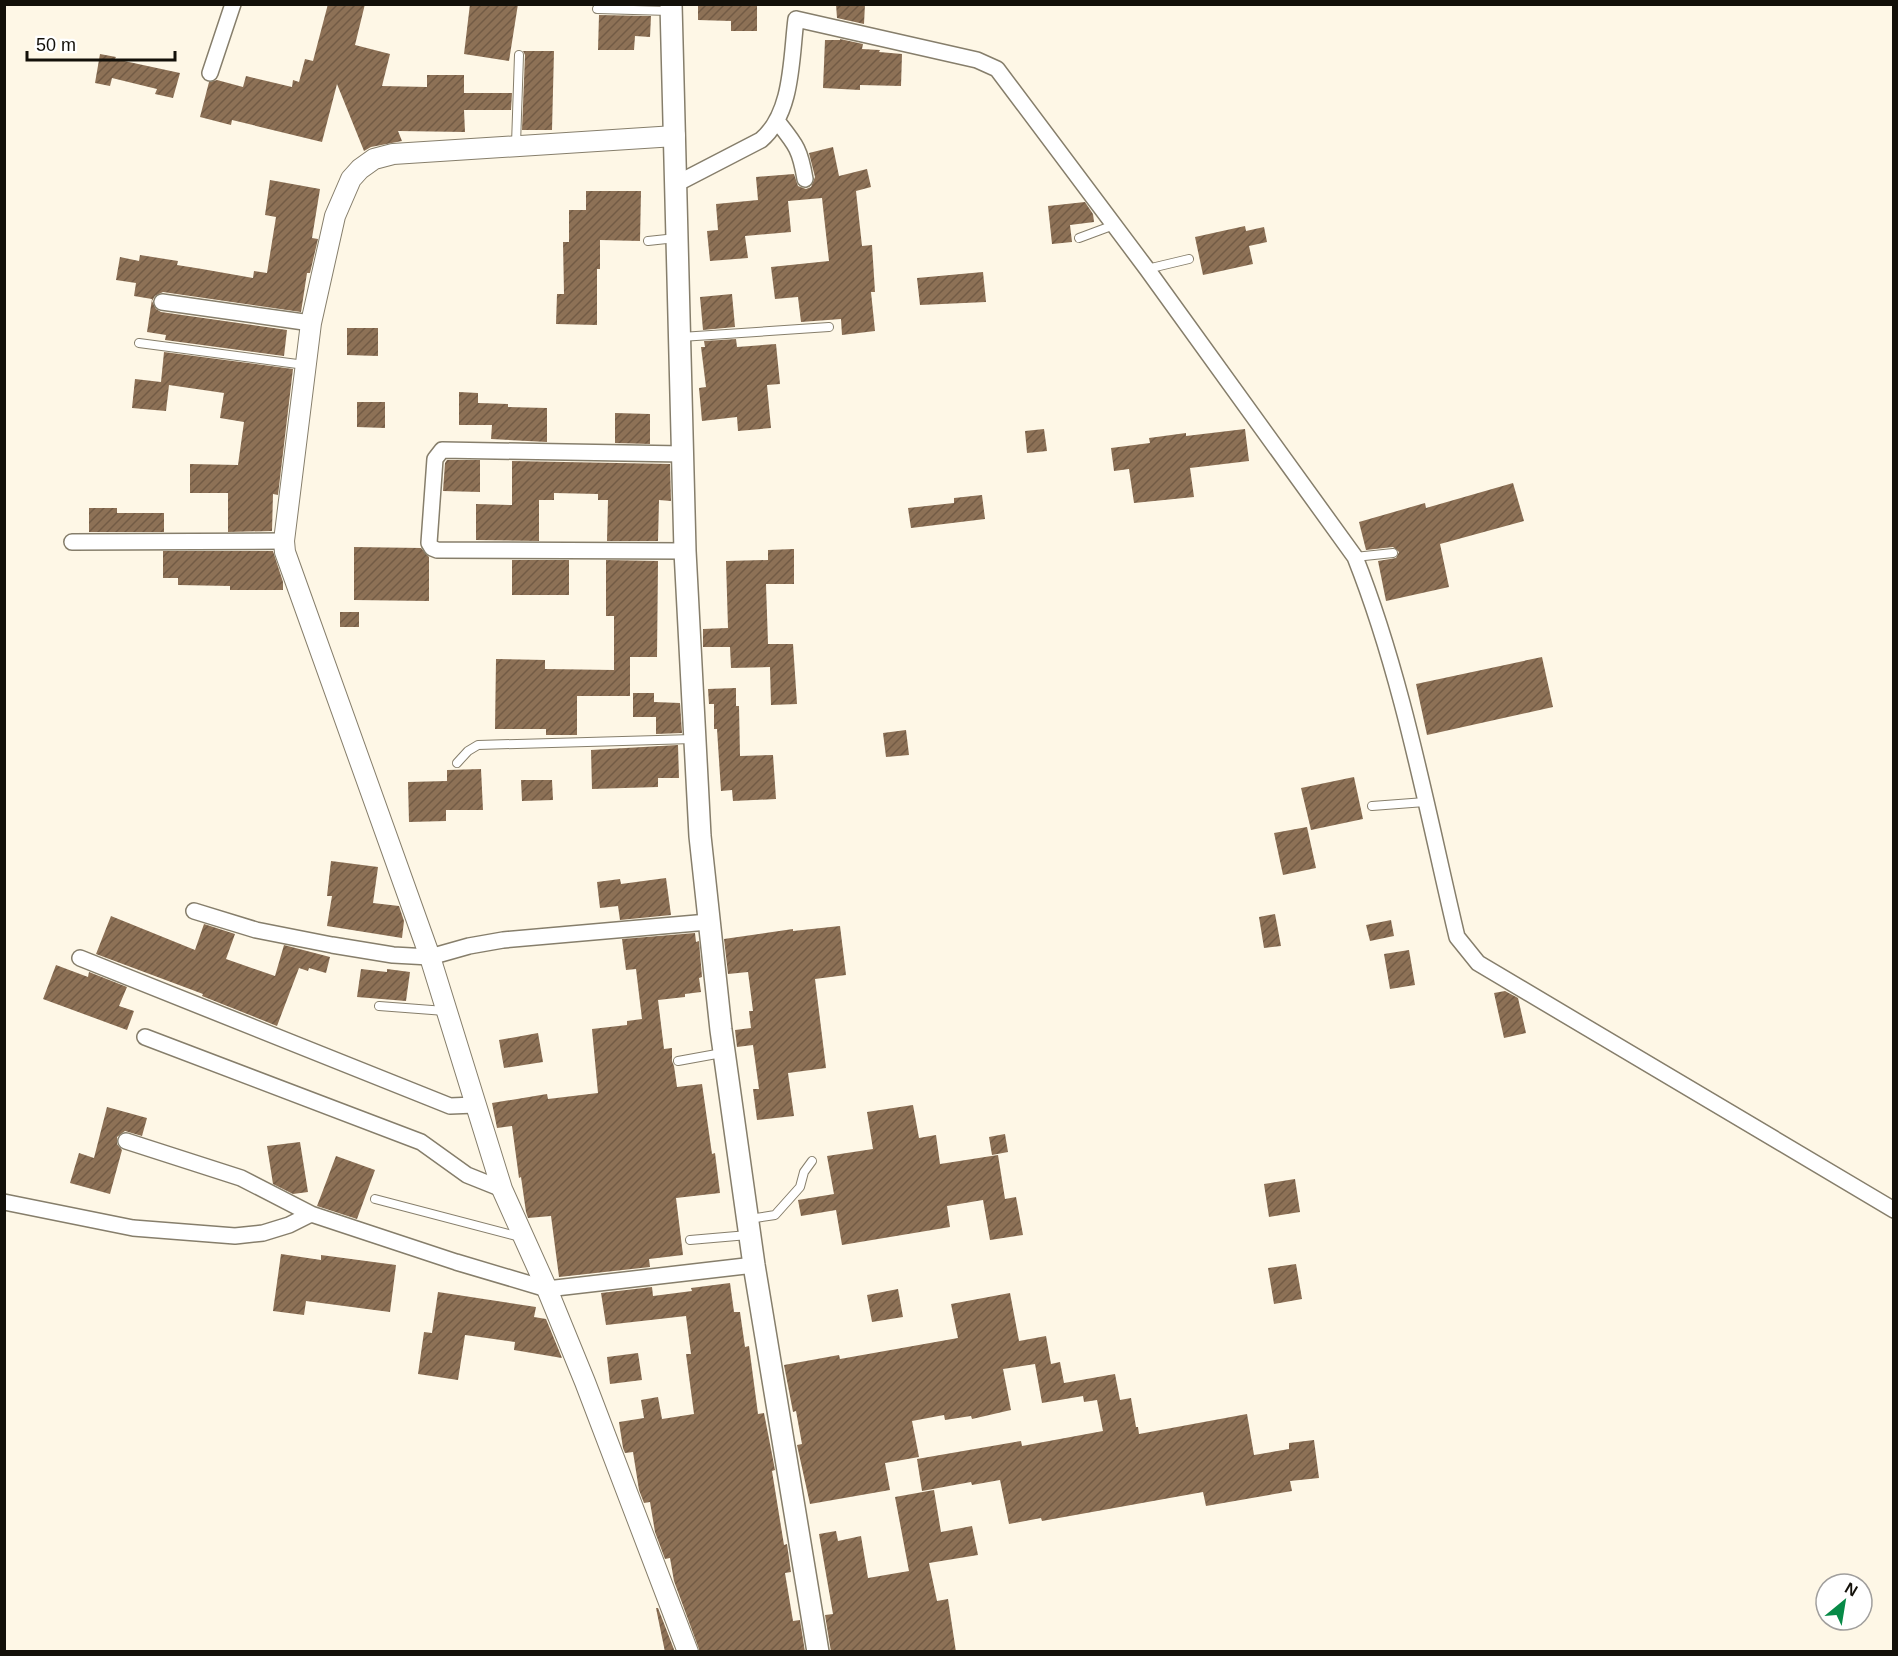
<svg xmlns="http://www.w3.org/2000/svg" width="1898" height="1656" font-family="Arial,sans-serif">
<defs>
<pattern id="building-hatch" width="6" height="6" patternUnits="userSpaceOnUse" patternTransform="scale(1.5)"><rect width="6" height="6" fill="#8d7156"/><path d="M-1 1l2-2M0 6l6-6M5 7l2-2" fill="none" stroke="#725b45"/></pattern>
</defs>
<rect width="100%" height="100%" fill="#fef7e6"/>
<!-- building -->
<path fill="url(#building-hatch)" d="M328,4H365L355,45L390,54L382,86L427,87V75H464V93H512L511,110H464L465,132L398,131L402,141L371,147L364,151L337,84L322,142L232,120L231,125L200,117L209,82L217,80L243,87L246,76L292,87L293,80L299,82L305,59L313,61Z
M470,4H518L509,61L464,54Z
M698,4H757V31H731V21L698,20Z
M836,4H865L864,24L837,18Z
M599,15L651,16L650,37L635,36L634,50H598Z
M840,39L863,44L862,49L880,50L879,52L902,54L901,86L860,85V90L823,88L825,40H840Z
M523,51H554L552,130H522L525,55Z
M100,54L116,57L115,59L180,73L173,98L155,94L157,89L112,78L110,86L95,83Z
M833,147L839,176L867,169L871,187L856,191L862,246L872,245L875,292H871L875,331L842,335L841,319L801,322L798,297L775,299L771,267L829,261L822,198L788,201L791,232L745,236L748,258L710,261L707,231L718,230L716,204L758,200L756,177L794,174L798,186L806,189L811,187L815,177L809,153Z
M270,180L320,189L312,238L318,239L310,273H307L301,312L163,292L155,296L152,301L156,309L161,312L287,330L284,356L165,340L166,335L147,332L152,299L134,296L136,283L116,280L120,257L139,261L140,255L178,261L177,265L202,269L253,278L254,271L267,273L276,217L265,215Z
M586,191H641L640,241L600,240V269H597V325L556,324L557,294H564L563,242H569V210H586Z
M1085,202L1093,214L1094,222L1070,225L1072,242L1052,244L1048,206Z
M1245,226L1246,231L1264,227L1267,242L1249,246L1253,264L1203,275L1195,237Z
M983,272L986,302L920,305L917,278Z
M732,294L735,327L703,330L700,297Z
M347,328H378V356L347,355Z
M736,339L737,347L776,344L780,384L767,385L771,428L738,431L737,417L702,421L699,388L706,387L701,347H705L704,341Z
M164,352L293,369L278,495L273,494L272,531L228,532V493H190V464L238,465L244,422L220,418L224,393L169,385L166,411L132,408L135,379L161,382Z
M459,392L478,393V403L508,404V407L547,408V442L491,439L492,425H459Z
M357,402H385V428L357,427Z
M615,413L650,414V444L615,443Z
M1044,429L1047,451L1027,453L1025,431Z
M1245,429L1249,461L1190,468L1194,497L1134,503L1129,469L1114,471L1111,448L1150,443L1149,438L1186,433V436Z
M447,460H480V492L443,491L445,463Z
M512,461L670,464L671,501L659,500L658,541H607L608,500H598V494L554,493V500H539V541L476,540V504L512,505Z
M1513,483L1524,521L1440,544L1449,587L1386,601L1378,561L1396,558L1399,552L1393,547L1366,550L1359,522L1425,503L1426,508Z
M982,495L985,519L911,528L908,508L954,503V498Z
M89,508H117V513H164V532H89Z
M354,547L421,548L429,557V601L354,600Z
M794,549V584H766L768,644H793L797,704L771,705L770,667L731,668L730,647H703V629L728,628L726,561L768,560V550Z
M163,551H273L283,582V590H230V586L178,585V578H163Z
M512,560H569V595H512Z
M606,560L658,561L657,657H630V696H577V735H546V729H495L496,659L545,660V669L614,670V616H606Z
M340,612H359V627H340Z
M1542,657L1553,707L1427,735L1416,684Z
M736,688V706H739L740,756L773,755L776,799L733,801L732,790L721,791L717,729H714V704H709L708,689Z
M633,693H654V702L680,703L682,733L656,734V717H633Z
M906,730L909,755L886,757L883,733Z
M678,745L679,778H658V787L592,789L591,750Z
M481,769L483,810H446V821L409,822L408,782L447,781V770Z
M1354,777L1363,819L1311,830L1301,788Z
M521,780H552L553,800L522,801Z
M1307,827L1316,868L1283,875L1274,833Z
M331,861L378,867L373,903L399,906L404,921L402,938L327,926L332,896H327Z
M666,878L671,915L620,920L618,906L600,908L597,882L620,879L621,884Z
M1275,914L1281,946L1264,948L1259,917Z
M111,916L195,950L204,924L235,934L226,959L275,976L284,945L330,957L326,973L309,968L308,971L299,968L277,1026L202,996L203,994L96,954Z
M1391,920L1394,936L1370,941L1366,925Z
M840,926L846,975L815,979L826,1068L788,1073L794,1116L757,1120L753,1089H759L753,1045L737,1047L735,1030L751,1028L749,1011H753L748,972L728,974L724,939L793,929V931Z
M695,933L696,942L699,941L702,977L699,978L701,992L685,994V997L658,1000L664,1049L672,1048V1061L674,1066L677,1087L702,1084L712,1154L715,1153L720,1193L676,1198L683,1255L649,1259L650,1267L559,1277L551,1216L528,1218L526,1212L521,1177L519,1178L512,1126L497,1128L492,1103L547,1094L548,1099L598,1093L592,1029L627,1025V1021L642,1019L636,969L626,970L622,939Z
M1409,950L1415,985L1390,989L1384,954Z
M56,965L88,977L89,972L127,987L119,1006L134,1011L127,1030L43,999Z
M361,969L387,972V969L410,972L406,1001L357,997Z
M1505,991L1518,998L1526,1033L1504,1038L1494,993Z
M538,1033L543,1062L504,1068L499,1040Z
M913,1105L919,1138L936,1135L940,1164L998,1155L1005,1199L1016,1197L1023,1235L990,1240L983,1200L947,1206L950,1227L842,1245L836,1210L801,1216L798,1200L834,1194L827,1156L873,1149L867,1112Z
M107,1107L147,1118L142,1136L125,1131L117,1137V1144L122,1150L110,1194L70,1183L79,1153L94,1158Z
M1005,1134L1008,1152L992,1155L989,1137Z
M300,1142L308,1192L293,1194L273,1184L267,1146Z
M336,1156L375,1170L357,1219L317,1206Z
M1295,1179L1300,1212L1269,1217L1264,1184Z
M281,1254L321,1260V1255L396,1265L390,1312L306,1301L304,1315L273,1311Z
M1296,1264L1302,1299L1274,1304L1268,1268Z
M730,1283L734,1312H740L745,1347L749,1346L758,1414L764,1413L771,1449L775,1470L772,1471L784,1545L787,1544L791,1572L785,1573L793,1621L800,1620L805,1652H700L674,1581L670,1558L665,1559L655,1532L650,1502L644,1503L639,1490L633,1452L625,1453L623,1448L619,1422L644,1418L641,1400L658,1397L662,1419L694,1414L686,1354H691L686,1316L606,1325L601,1293L652,1287L653,1296L692,1291L691,1288Z
M898,1289L903,1317L872,1322L867,1295Z
M438,1292L536,1307L534,1317L546,1319L562,1358L514,1350L515,1342L465,1335L458,1380L418,1374L424,1332L432,1333Z
M1010,1293L1019,1341L1046,1336L1051,1364L1060,1362L1064,1383L1115,1374L1120,1400L1131,1398L1136,1427H1138L1139,1434L1247,1414L1254,1455L1289,1449V1443L1314,1440L1319,1478L1290,1481L1292,1491L1206,1506L1203,1492L1042,1521L1041,1518L1009,1524L1000,1480L972,1485L971,1482L922,1491L917,1459L1021,1441L1022,1446L1103,1431L1097,1400L1084,1402L1083,1396L1042,1403L1035,1364L1003,1369L1011,1410L972,1419L971,1416L945,1420L944,1415L912,1421L919,1457L885,1463L890,1490L810,1504L797,1445L802,1444L796,1411L793,1412L784,1365L839,1355L840,1359L958,1338L951,1304Z
M638,1353L642,1380L610,1384L607,1357Z
M934,1490L941,1532L972,1526L978,1555L929,1563L937,1601L948,1599L956,1652H831L825,1615L833,1614L819,1534L836,1531L838,1541L861,1536L868,1578L909,1571L895,1497Z
M656,1608H658L675,1652H665Z"/>
<g fill="none" stroke-linecap="round" stroke-linejoin="round">
<defs>
<path id="service" d="M597,9L670,11
M516,144L519,55
M1079,238L1114,225
M648,241L676,238
M1147,269L1189,259
M681,337L829,327
M139,343L305,365
M1355,557L1393,553
M457,763L468,751L478,745L693,739
M1372,806L1425,802
M379,1006L445,1011
M678,1061L722,1053
M375,1199L520,1237
M749,1219L775,1215L800,1187L804,1172L812,1161
M690,1240L748,1235"/>
<path id="minor" d="M210,73L233,4
M777,121C796,145 800,149 805,179
M676,184L761,140C793,113 791,58 796,19L977,60L997,69L1147,269L1355,557C1403,678 1427,811 1457,937L1478,963L1894,1210
M162,302L311,323
M683,454L442,450L435,459L429,543L432,548L437,550L685,551
M72,542L284,541
M194,911L256,930L332,945L393,955L430,957L469,946L503,940L708,922
M80,958L450,1106L475,1105
M145,1037L421,1142L467,1175L502,1189
M126,1141L241,1178L311,1214
M4,1202L133,1228L235,1236L263,1233L289,1225L311,1214L456,1262L547,1289L754,1265"/>
<path id="tertiary" d="M675,136L393,154L374,159L360,169L351,179L335,216L311,323L284,541L285,552L430,957L502,1189L547,1289L585,1382L688,1652"/>
<path id="secondary" d="M671,4L685,551L700,836L721,1030L754,1265L818,1652"/>
</defs>
<!-- service casing -->
<use href="#service" stroke="#867e6b" stroke-width="10"/>
<!-- minor casing -->
<use href="#minor" stroke="#867e6b" stroke-width="18"/>
<!-- tertiary casing -->
<use href="#tertiary" stroke="#867e6b" stroke-width="22"/>
<!-- secondary casing -->
<use href="#secondary" stroke="#867e6b" stroke-width="24"/>
<!-- service -->
<use href="#service" stroke="#fff" stroke-width="8"/>
<!-- minor -->
<use href="#minor" stroke="#fff" stroke-width="15"/>
<!-- tertiary -->
<use href="#tertiary" stroke="#fff" stroke-width="20"/>
<!-- secondary -->
<use href="#secondary" stroke="#fff" stroke-width="21"/>
</g>
<!-- border -->
<rect width="1898" height="1656" fill="none" stroke="#131009" stroke-width="12"/>
<!-- north arrow -->
<g transform="translate(1844 1602) rotate(30)"><circle r="28" fill="#ffffff" stroke="#a19f9d" stroke-width="1.5"/>
<path d="M0-4.5L10 22L0 15L-10 22Z" fill="#078a47"/>
<text y="-9" font-size="16" font-weight="bold" text-anchor="middle" fill="#131009">N</text>
</g>
<!-- scale -->
<path d="M27 51v9h148v-9" fill="none" stroke="#131009" stroke-width="3"/>
<text x="36" y="51" font-size="18" fill="#131009" stroke="#ffffff" stroke-width="4.5" paint-order="stroke">50 m</text>
</svg>
